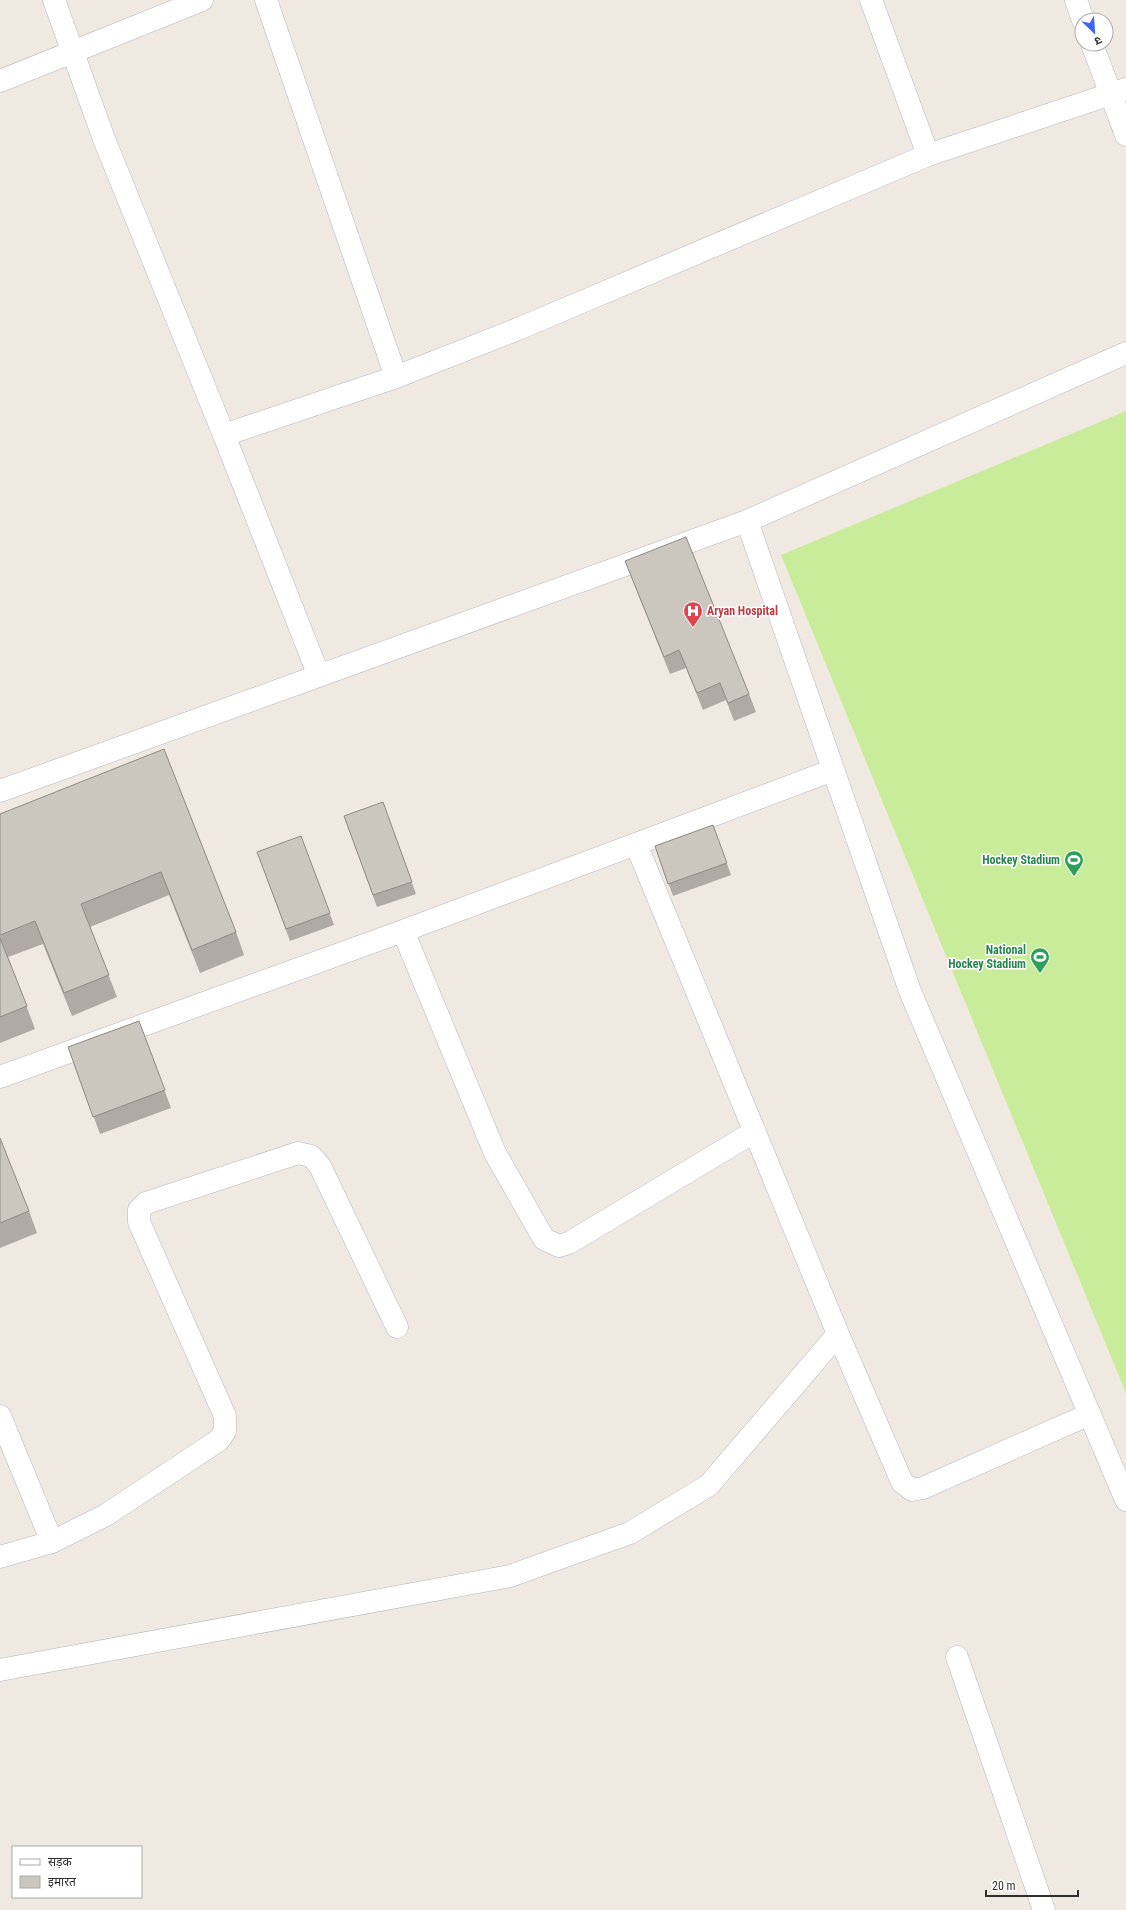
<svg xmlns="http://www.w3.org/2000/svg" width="1126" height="1910" font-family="'Roboto Condensed','Noto Sans Devanagari',sans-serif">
<rect width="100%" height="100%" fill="#efe9e1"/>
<!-- pitch -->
<path fill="#c9ec9a" d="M1126,411V1393L781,555Z"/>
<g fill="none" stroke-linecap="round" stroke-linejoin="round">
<defs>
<path id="street" d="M54,0L104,139L224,435
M266,0L396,377
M871,0L928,155
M1076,0L1083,20
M1092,44L1126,135
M0,81L202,0
M747,521L910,991L1126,1500
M319,676L224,435L396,377L518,329L928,155L1126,89
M0,791L747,521L1126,353
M403,931L636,844
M0,1077L403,931L495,1153L544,1239L559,1246L569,1243L754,1132
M838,1334L902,1482L912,1490L923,1488L1090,1414
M0,1416L52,1542
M0,1557L52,1542L106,1515L219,1440L225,1431V1416L139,1222V1210L146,1203L298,1153L311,1156L320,1166L397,1327
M957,1657L1044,1910
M0,1670L510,1576L630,1533L709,1485L838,1334L636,844L833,770"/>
</defs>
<!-- street casing -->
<use href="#street" stroke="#b4b7c1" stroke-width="23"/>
<!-- street -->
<use href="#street" stroke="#fff" stroke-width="22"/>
</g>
<!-- wall -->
<path fill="#afaba4" d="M625,561L749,694L756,712L734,721L726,700L703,710L686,668L670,674L632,579Z
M164,749L236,932L244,955L200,973L169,895L90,927L117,997L72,1016L43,944L8,957L35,1029L0,1043V814Z
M383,802L416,894L377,907L344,816Z
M713,825L731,875L673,896L655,846Z
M301,836L334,925L290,941L257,852Z
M139,1021L171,1108L100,1134L68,1047Z
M0,1138L29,1211L37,1233L0,1248Z"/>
<!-- building -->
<path fill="#cbc7bf" stroke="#8e8b86" d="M686,537L749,694L728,703L720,683L697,693L679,650L664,657L625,561Z
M164,749L236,932L192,950L161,872L81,904L109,975L64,993L35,921L0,935V814Z
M383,802L412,882L373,895L344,816Z
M713,825L727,863L668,884L655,846Z
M301,836L330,913L286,929L257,852Z
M0,938L27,1006L0,1017Z
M139,1021L165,1090L93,1117L68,1047Z
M0,1138L29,1211L0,1223Z"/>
<!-- icons -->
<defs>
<symbol id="hospital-pin" viewBox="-11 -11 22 30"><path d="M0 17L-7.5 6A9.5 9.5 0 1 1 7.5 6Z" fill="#e0444e" stroke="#fff"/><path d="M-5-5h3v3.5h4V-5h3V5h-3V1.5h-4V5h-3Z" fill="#fff"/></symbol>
<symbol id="stadium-pin" viewBox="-11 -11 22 30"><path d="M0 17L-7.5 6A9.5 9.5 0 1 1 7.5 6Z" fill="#2e9e5b" stroke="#fff"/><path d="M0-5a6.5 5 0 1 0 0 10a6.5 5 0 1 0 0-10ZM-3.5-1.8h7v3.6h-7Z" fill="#fff"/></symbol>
</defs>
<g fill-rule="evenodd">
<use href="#hospital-pin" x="682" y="600" width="22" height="30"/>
<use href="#stadium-pin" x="1063" y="849" width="22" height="30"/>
<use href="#stadium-pin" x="1029" y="946" width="22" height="30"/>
</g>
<g text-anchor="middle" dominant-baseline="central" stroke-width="3" stroke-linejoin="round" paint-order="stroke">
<!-- health labels -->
<g font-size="12" font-weight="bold" fill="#be3a42" stroke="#fff" text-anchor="start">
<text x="707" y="611">Aryan Hospital</text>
</g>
<!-- leisure labels -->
<g font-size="12" font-weight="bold" fill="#27864d" stroke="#fff" text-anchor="end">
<text x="1060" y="860">Hockey Stadium</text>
<text x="1026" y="950">National<tspan x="1026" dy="14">Hockey Stadium</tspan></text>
</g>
</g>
<!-- legend -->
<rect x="12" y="1846" width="130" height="52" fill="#ffffff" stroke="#ababab"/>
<rect x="20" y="1859" width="20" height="6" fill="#ffffff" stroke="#ababab"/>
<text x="48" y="1866" font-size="12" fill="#2e2e2e">सड़क</text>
<rect x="20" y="1876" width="20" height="12" fill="#cbc7bf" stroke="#ababab"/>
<text x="48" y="1886" font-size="12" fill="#2e2e2e">इमारत</text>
<!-- north arrow -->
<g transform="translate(1094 32) rotate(155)"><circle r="19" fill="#ffffff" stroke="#ababab"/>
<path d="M0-3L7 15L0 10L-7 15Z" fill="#4264fb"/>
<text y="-6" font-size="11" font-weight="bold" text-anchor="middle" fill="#2e2e2e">उ</text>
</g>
<!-- scale -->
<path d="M986 1890v6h92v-6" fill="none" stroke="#2e2e2e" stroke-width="2"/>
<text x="992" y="1890" font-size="12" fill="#2e2e2e" stroke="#ffffff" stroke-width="3" paint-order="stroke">20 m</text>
</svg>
